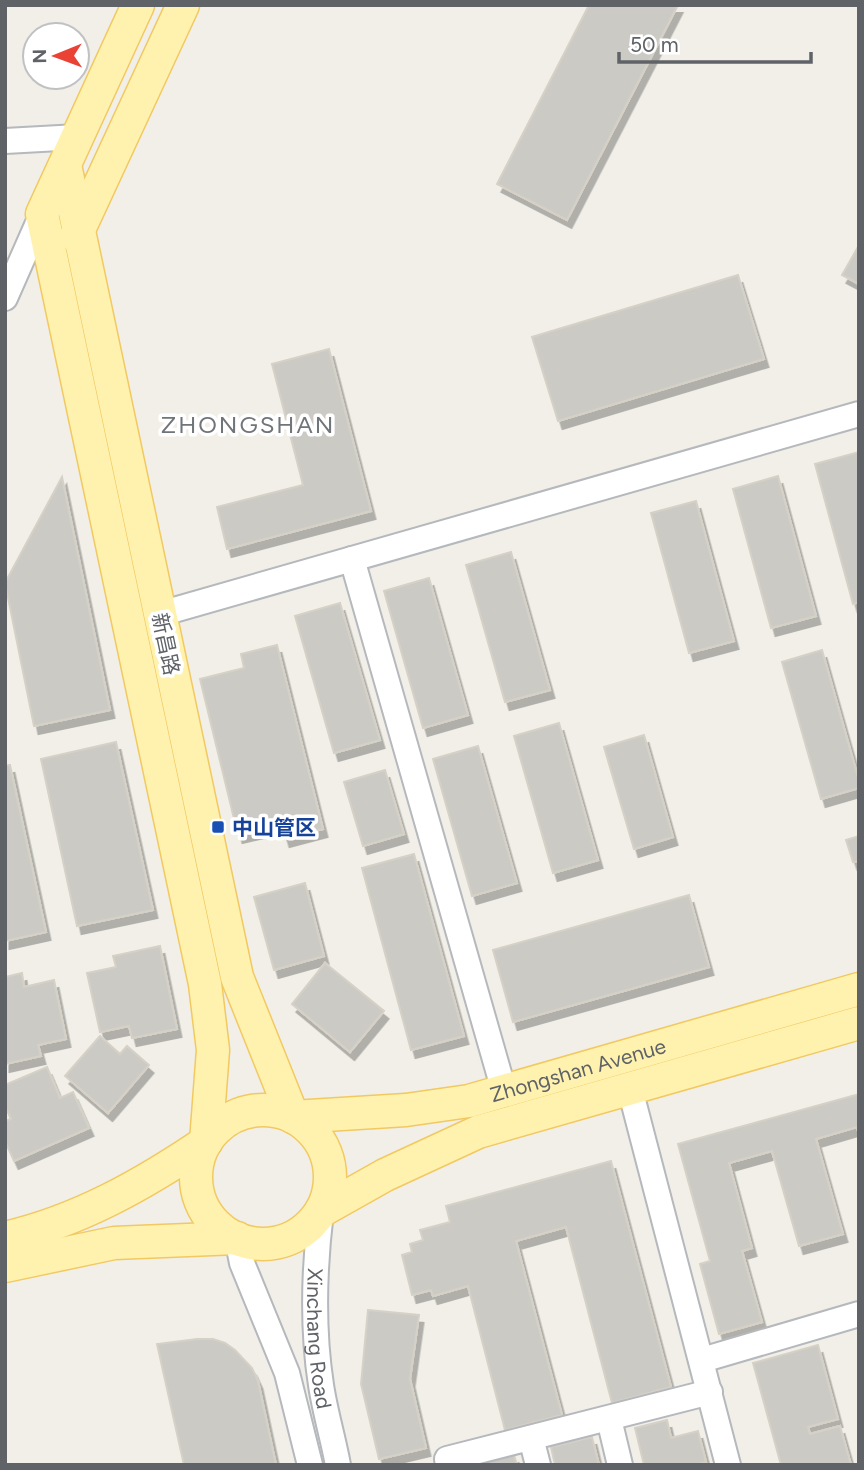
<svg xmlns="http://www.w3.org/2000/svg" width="864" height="1470" font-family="Figtree,'Noto Sans SC',sans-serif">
<defs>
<filter id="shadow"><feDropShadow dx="4.5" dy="8" stdDeviation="0" flood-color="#0004"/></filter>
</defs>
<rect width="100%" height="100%" fill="#f1efe8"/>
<!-- building -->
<path fill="#cccac5" stroke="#d6d1c6" stroke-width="2" filter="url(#shadow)" d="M589,5H678L567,220L497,184Z
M859,245V284L842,275Z
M738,275L764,359L558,421L532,337Z
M329,349L371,511L227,549L217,507L303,485L272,364Z
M859,452V602L853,604L815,464Z
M778,476L816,616L771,628L733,489Z
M62,477L110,710L34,726L5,583Z
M696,501L734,641L689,653L651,513Z
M511,552L550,690L505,702L466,565Z
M429,578L468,715L423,728L384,591Z
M340,603L380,740L334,753L295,616Z
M277,645L323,829L285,839L281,825L238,835L200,679L244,668L241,654Z
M822,650L859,781V788L821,799L782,662Z
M559,723L598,860L553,873L514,736Z
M644,735L673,837L634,849L604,747Z
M116,742L153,910L77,926L41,759Z
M478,746L517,883L472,896L433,759Z
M10,765L46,932L5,941V766Z
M385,770L404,834L363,846L344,782Z
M859,836V861L853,862L846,840Z
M414,854L464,1036L411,1050L362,868Z
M305,883L324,956L274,970L254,897Z
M689,895L709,967L513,1022L493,950Z
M160,946L177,1029L132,1038L129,1026L100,1032L87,973L116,967L113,956Z
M325,963L384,1011L350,1052L292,1004Z
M22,973L24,987L54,980L66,1039L38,1045L41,1056L5,1064V977Z
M100,1036L120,1054L127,1046L149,1065L108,1113L65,1076Z
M47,1067L60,1098L73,1092L89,1128L14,1161L5,1141V1121L11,1119L5,1106V1085Z
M859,1094V1135L857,1127L816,1139L843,1234L799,1246L772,1151L729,1163L752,1248L742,1251L762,1322L719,1334L700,1264L710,1261L678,1144Z
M611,1161L671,1387L612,1403L566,1227L516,1241L562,1415L505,1430L468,1286L433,1296L431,1290L412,1295L402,1255L412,1252L410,1244L423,1240L420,1230L450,1222L446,1206Z
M368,1310L419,1315L410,1379L426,1448L379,1459L361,1384Z
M197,1339H213L225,1343L235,1350L252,1368L258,1381L276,1465H184L157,1344Z
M818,1345L838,1419L808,1427L810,1434L840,1426L851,1465H781L753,1363Z
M667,1420L671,1438L698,1431L706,1462L696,1465H644L635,1428Z
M592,1437L599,1465H555L551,1447Z
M514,1455L517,1465H474Z"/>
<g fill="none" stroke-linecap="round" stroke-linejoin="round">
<defs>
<g id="minor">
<path d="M5,141L78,137"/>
<path d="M5,298L42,214"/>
<path d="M352,559L504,1091"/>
<path d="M160,614L859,414"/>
<path d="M630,1089L728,1465"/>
<path id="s1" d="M321,1211C314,1269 312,1327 321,1385C325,1412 333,1438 338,1465"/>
<path d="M237,1238L242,1263L287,1373L310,1465"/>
<path d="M702,1360L859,1314"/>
<path d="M609,1419L620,1465"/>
<path d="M531,1438L538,1465"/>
<path d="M448,1465L447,1459L710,1392"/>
</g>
<g id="major">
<path d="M138,5L42,214L205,984L213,1050L206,1142"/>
<path d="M65,165L237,977L293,1117"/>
<path d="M76,236L183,5"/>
<circle cx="263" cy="1177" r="67"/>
<path id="s2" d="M293,1117L406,1110L469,1101L859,989"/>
<path d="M321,1211L385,1175L478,1132L859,1023"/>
<path d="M5,1238C79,1221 144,1184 206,1142"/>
<path d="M5,1266L114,1243L237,1238"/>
</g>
</defs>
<!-- minor casing -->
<use href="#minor" stroke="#b5b8bc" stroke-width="28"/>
<!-- major casing -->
<use href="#major" stroke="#f2c960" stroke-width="35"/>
<!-- minor -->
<use href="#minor" stroke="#fff" stroke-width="24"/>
<!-- major -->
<use href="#major" stroke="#fff2af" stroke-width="32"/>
</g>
<!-- markers -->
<rect fill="#1a4fb4" stroke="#fff" stroke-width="2.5" x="211" y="820" width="14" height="14" rx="3.5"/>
<g text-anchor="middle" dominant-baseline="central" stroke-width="7" stroke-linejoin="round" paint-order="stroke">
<!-- street labels -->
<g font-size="21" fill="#5f6368" stroke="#fff">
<text transform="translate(166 644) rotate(78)">新昌路</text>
<text stroke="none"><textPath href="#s2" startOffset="290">Zhongshan Avenue</textPath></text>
<text stroke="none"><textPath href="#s1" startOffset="128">Xinchang Road</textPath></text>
</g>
<!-- transit labels -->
<g font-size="21" font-weight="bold" fill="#164399" stroke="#fff" text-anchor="start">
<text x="232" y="827">中山管区</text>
</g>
<!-- quarter labels -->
<g font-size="24" letter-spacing="2" fill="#70757a" stroke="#fff">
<text x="248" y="424">ZHONGSHAN</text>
</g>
</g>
<!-- border -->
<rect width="864" height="1470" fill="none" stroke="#5f6368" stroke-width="14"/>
<!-- north arrow -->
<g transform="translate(56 56) rotate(269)"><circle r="33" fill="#ffffff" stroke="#bfc1c3" stroke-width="2"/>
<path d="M0-5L12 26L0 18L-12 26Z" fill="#ea4335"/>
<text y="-10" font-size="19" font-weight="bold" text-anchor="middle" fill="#5f6368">N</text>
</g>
<!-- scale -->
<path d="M619 52v10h192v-10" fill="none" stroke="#5f6368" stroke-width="3.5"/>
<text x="630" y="52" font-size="21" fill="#5f6368" stroke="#ffffff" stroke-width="5" paint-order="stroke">50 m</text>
</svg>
